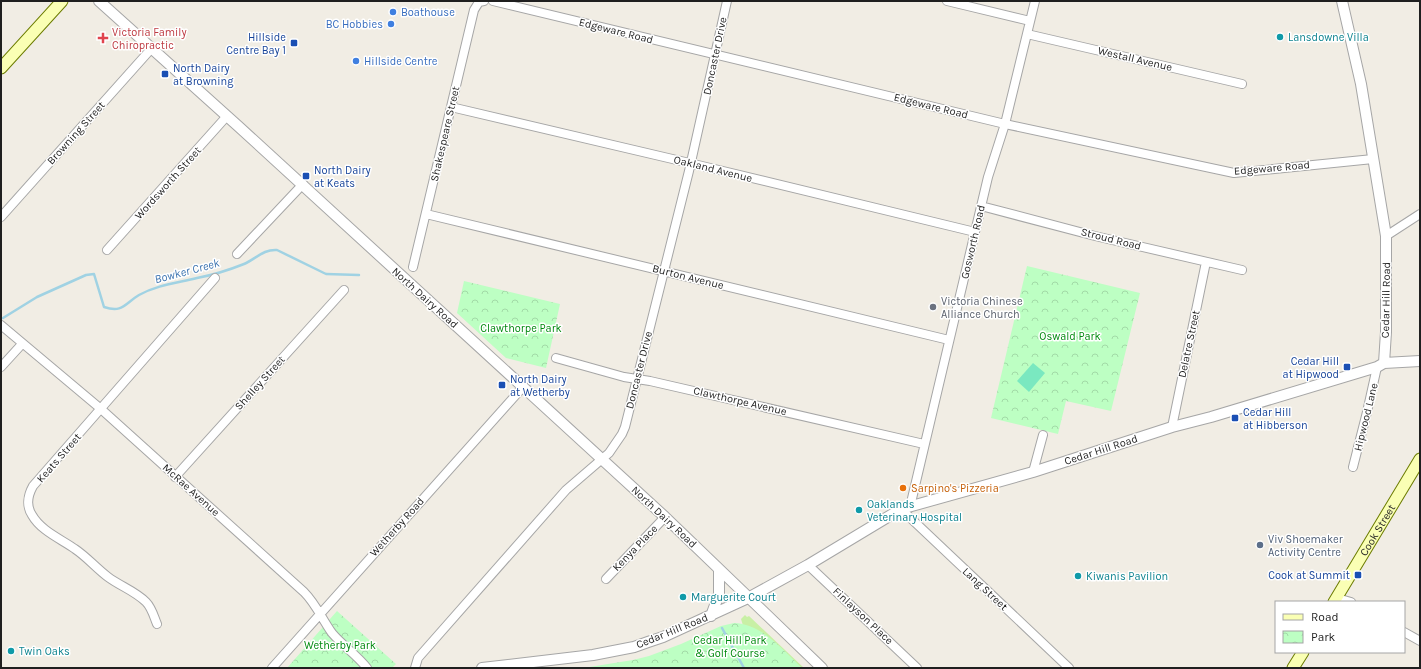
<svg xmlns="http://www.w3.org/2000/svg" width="1421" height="669" font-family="Karla,sans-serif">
<defs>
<pattern id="park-crowns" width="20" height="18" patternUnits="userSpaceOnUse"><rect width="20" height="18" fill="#bdffc3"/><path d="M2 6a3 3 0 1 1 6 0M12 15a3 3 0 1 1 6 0" fill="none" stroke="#a2daa7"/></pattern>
</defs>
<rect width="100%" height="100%" fill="#f1ede4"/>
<!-- grass -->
<path fill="#c8f0a5" d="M745,615L747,617L749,616L804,668H756L741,619Z"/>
<!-- park -->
<path fill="url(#park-crowns)" d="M1027,266L1140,293L1111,411L1066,401L1058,434L991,418Z
M464,281L560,304L546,368L506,358L457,313Z
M337,611L396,664L392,668H287Z
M734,623C763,624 782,650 802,668H583L633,660L649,656L681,644L721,626Z"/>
<!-- pitch -->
<path fill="#7ae8c0" d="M1033,363L1045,373L1029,392L1017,381Z"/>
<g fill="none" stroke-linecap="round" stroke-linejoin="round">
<!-- stream -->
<path stroke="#a0d2e3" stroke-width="2.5" d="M3,318L37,297L86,275L94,274L104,307C123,313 124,304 139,295C157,285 177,283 197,278C213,275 229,270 244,264C256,259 263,249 277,250L326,274L359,275
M722,628L744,668"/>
<defs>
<path id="minor" d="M493,1L1005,124L1234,173L1373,159
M947,1L1030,21
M1027,34L1242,84
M451,107L698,165L975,232
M981,206L1095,236L1242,270
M426,214L949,340
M1,217L151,49
M1386,236L1420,214
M107,250L227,116
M237,254L303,184
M413,267L474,10L479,2L484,1
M1,325L101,409L304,592C316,604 322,619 332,633C343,646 357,655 367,668
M556,358L624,377L650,381L924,444
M1,367L22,344
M1172,427L1206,262
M1353,467L1367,412L1377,367
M1033,472L1043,435
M175,477L344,290
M910,507L988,177L1005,124L1035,1
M901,509L1069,668
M808,565L917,668
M606,579L665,517
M1337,598L1351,602
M157,624C154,617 152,608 146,602C135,591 120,586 108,577C96,568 87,557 75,549C61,539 41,531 32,515C26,506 28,495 33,486L215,278
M1404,632L1420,641
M272,668L523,387
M415,668L418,658L566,490L609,453L622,434L625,427L689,171L727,1"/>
<path id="tertiary" d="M99,1L238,126L665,517L822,668
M1342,1L1361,84L1386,236V332L1384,363
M711,616L719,594V570
M482,668L593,655L634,647L648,642L663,637L748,598L808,565L901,509L1033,472L1172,427L1211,417L1377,367L1384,363L1420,361"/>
<g id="secondary">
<path d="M1,68L62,1"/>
<path id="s1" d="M1334,602L1420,459"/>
<path d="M1293,668L1303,652"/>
</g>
</defs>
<!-- minor casing -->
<use href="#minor" stroke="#a6a6a6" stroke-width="10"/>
<!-- tertiary casing -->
<use href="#tertiary" stroke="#a6a6a6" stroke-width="12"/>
<!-- secondary casing -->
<use href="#secondary" stroke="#6c7c00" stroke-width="13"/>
<!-- minor -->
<use href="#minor" stroke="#fff" stroke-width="8"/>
<!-- tertiary -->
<use href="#tertiary" stroke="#fff" stroke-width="10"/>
<!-- secondary -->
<use href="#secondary" stroke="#faffb4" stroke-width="11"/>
</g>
<!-- markers -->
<g fill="#3f7fe0" stroke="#fff" stroke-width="1.5">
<circle cx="393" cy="12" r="4"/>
<circle cx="391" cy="24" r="4"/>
<circle cx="356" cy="61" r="4"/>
</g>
<g fill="#0f9aa8" stroke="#fff" stroke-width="1.5">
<circle cx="1280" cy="37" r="4"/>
<circle cx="859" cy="510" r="4"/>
<circle cx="1078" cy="576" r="4"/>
<circle cx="683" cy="597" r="4"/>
<circle cx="11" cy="651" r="4"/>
</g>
<path fill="#e0444e" stroke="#fff" stroke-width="1.5" d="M101 32h4v4h4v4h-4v4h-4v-4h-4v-4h4z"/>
<g fill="#1a4fb4" stroke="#fff" stroke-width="1.5">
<rect x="290" y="39" width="8" height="8" rx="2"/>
<rect x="161" y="70" width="8" height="8" rx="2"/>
<rect x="302" y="172" width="8" height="8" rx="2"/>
<rect x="1343" y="363" width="8" height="8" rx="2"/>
<rect x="498" y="381" width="8" height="8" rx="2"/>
<rect x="1231" y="414" width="8" height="8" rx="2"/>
<rect x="1354" y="571" width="8" height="8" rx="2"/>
</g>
<circle fill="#6b7280" stroke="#fff" stroke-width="1.5" cx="933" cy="307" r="4"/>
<circle fill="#e8710a" stroke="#fff" stroke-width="1.5" cx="903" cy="488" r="4"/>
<circle fill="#5c6f8a" stroke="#fff" stroke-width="1.5" cx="1260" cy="545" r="4"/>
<g text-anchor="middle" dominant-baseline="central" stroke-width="3" stroke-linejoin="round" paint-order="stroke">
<!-- shop labels -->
<g font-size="11" fill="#366cbe" stroke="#fff" text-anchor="start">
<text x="401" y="12">Boathouse</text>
<text x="383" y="24" text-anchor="end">BC Hobbies</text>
<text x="364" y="61">Hillside Centre</text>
</g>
<!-- street labels -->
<g font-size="11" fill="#1f1f1f" stroke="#fff">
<text transform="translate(616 31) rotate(14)">Edgeware Road</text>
<text transform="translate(715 56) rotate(-78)">Doncaster Drive</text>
<text transform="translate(1135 59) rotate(13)">Westall Avenue</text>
<text transform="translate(931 106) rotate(14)">Edgeware Road</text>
<text transform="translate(76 133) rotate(-48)">Browning Street</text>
<text transform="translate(445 134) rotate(-77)">Shakespeare Street</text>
<text transform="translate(1272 168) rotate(-5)">Edgeware Road</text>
<text transform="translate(713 169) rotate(14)">Oakland Avenue</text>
<text transform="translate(168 183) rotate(-48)">Wordsworth Street</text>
<text transform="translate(1111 239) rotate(14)">Stroud Road</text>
<text transform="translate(973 242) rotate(-77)">Gosworth Road</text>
<text transform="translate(688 277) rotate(14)">Burton Avenue</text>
<text transform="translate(425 298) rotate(42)">North Dairy Road</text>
<text transform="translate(1386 300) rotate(-89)">Cedar Hill Road</text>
<text transform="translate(1189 344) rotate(-78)">Delatre Street</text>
<text transform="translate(639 370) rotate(-76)">Doncaster Drive</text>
<text transform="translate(260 383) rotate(-48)">Shelley Street</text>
<text transform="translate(740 401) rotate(13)">Clawthorpe Avenue</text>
<text transform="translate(1366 417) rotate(-76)">Hipwood Lane</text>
<text transform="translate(1101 450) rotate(-18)">Cedar Hill Road</text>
<text transform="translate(59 458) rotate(-49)">Keats Street</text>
<text transform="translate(191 490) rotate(42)">McRae Avenue</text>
<text transform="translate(664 517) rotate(43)">North Dairy Road</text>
<text transform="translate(397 527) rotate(-48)">Wetherby Road</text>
<text stroke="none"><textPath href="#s1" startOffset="84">Cook Street</textPath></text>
<text transform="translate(635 548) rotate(-46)">Kenya Place</text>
<text transform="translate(985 589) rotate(43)">Lang Street</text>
<text transform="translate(863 616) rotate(43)">Finlayson Place</text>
<text transform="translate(672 631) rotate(-22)">Cedar Hill Road</text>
</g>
<!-- health labels -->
<g font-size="11" fill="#be3a42" stroke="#fff" text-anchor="start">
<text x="112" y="32">Victoria Family<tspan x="112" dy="13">Chiropractic</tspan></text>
</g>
<!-- transit labels -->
<g font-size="11" fill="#164399" stroke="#fff" text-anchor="start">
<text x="286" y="37" text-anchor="end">Hillside<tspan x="286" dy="13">Centre Bay 1</tspan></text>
<text x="173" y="68">North Dairy<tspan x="173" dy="13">at Browning</tspan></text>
<text x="314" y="170">North Dairy<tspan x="314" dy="13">at Keats</tspan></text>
<text x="1339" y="361" text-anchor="end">Cedar Hill<tspan x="1339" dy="13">at Hipwood</tspan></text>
<text x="510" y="379">North Dairy<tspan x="510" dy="13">at Wetherby</tspan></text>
<text x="1243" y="412">Cedar Hill<tspan x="1243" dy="13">at Hibberson</tspan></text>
<text x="1350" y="575" text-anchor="end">Cook at Summit</text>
</g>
<!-- culture labels -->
<g font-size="11" fill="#0d838f" stroke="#fff" text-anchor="start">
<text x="1288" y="37">Lansdowne Villa</text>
<text x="867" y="504">Oaklands<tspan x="867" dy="13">Veterinary Hospital</tspan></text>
<text x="1086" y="576">Kiwanis Pavilion</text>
<text x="691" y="597">Marguerite Court</text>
<text x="19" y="651">Twin Oaks</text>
</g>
<!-- worship labels -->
<g font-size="11" fill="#5b616d" stroke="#fff" text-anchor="start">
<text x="941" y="301">Victoria Chinese<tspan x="941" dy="13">Alliance Church</tspan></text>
</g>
<!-- park labels -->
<g font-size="11" fill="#008a0e" stroke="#fff">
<text x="521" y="328">Clawthorpe Park</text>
<text x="1070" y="336">Oswald Park</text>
<text x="730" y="640">Cedar Hill Park<tspan x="730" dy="13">&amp; Golf Course</tspan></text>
<text x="340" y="645">Wetherby Park</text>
</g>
<!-- food labels -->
<g font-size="11" fill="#c56008" stroke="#fff" text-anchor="start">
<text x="911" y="488">Sarpino's Pizzeria</text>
</g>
<!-- service labels -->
<g font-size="11" fill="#4e5e75" stroke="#fff" text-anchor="start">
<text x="1268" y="539">Viv Shoemaker<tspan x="1268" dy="13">Activity Centre</tspan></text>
</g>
<!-- water labels -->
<g font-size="12" font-style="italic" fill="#3f75b1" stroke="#fff">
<text transform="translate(187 271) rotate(-15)">Bowker Creek</text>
</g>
</g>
<!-- border -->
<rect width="1421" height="669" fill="none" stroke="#1f1f1f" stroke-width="4"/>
<!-- legend -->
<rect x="1275" y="601" width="130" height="52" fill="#ffffff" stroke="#a5a5a5"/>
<rect x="1283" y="614" width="20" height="6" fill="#faffb4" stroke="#a5a5a5"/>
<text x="1311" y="621" font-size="12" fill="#1f1f1f">Road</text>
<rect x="1283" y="631" width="20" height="12" fill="url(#park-crowns)" stroke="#a5a5a5"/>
<text x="1311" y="641" font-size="12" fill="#1f1f1f">Park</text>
</svg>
